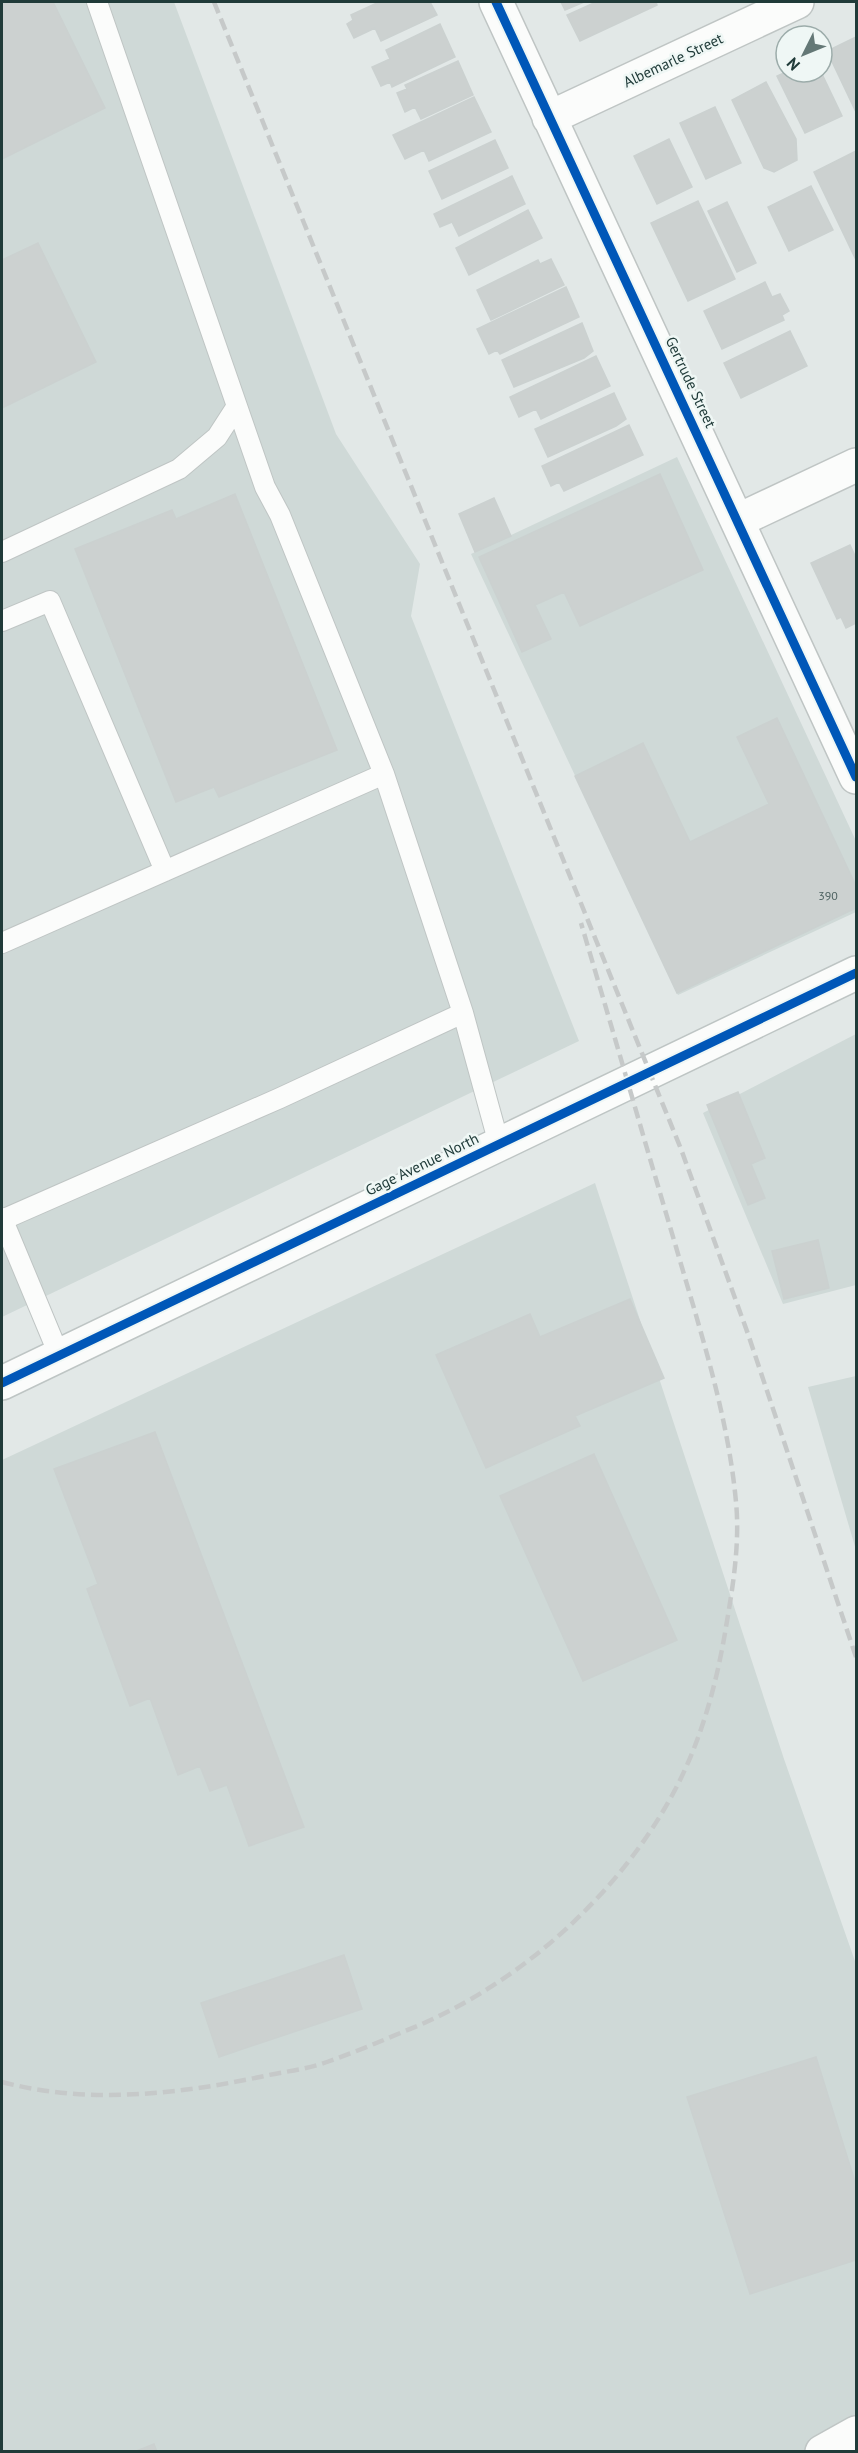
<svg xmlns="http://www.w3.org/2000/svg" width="858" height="2453" font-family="'PT Sans',sans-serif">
<rect width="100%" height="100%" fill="#e2e8e7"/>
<!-- built -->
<path fill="#cfd9d7" d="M2,2H174L336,434L420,564L411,616L579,1041L2,1317Z
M677,457L856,841V912L678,995L471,554Z
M856,1034V1285L783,1304L703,1113Z
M595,1183L784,1759L856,1964V2451H2V1460Z
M856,1376V1550L808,1387Z"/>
<!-- building -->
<path fill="#ccd1d0" stroke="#cbd1d0" stroke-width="1.5" d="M2,2H53L105,108L2,159Z
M379,2H430L437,15L381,41L375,28L354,38L347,24L353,20L351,15Z
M561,2H584L565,10Z
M596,2H656L657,5L580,41L567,15Z
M440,24L455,57L392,87L390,82L381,86L372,67L390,59L386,50Z
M856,37V109L855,110L827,51Z
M458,61L473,95L421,119L415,107L405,112L397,93L407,89L405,85Z
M786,72H821L842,116L805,133L777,76Z
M766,82L796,139L797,160L774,172L764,168L732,100Z
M474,97L491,132L429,161L424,150L405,159L393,135Z
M715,107L741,163L706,179L680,123Z
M669,139L692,187L657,204L634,156Z
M495,140L508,168L442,199L429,171Z
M856,151V260L814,172Z
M512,176L525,204L459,236L452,222L440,227L434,214Z
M811,186L833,230L789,251L768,207Z
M698,201L735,279L688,301L651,223Z
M727,202L756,263L737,272L708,211Z
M528,210L542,238L469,275L456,248Z
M38,243L96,362L2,408V260Z
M551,259L564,285L491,320L477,290L538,260L540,264Z
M765,282L772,297L780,294L789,311L782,315L784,320L722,349L704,311Z
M566,287L579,317L500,354L497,350L489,354L477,329Z
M582,323L593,351L584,358L514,387L502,360Z
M790,331L807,366L741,398L724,363Z
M596,356L610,386L541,419L536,409L519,417L510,397Z
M614,393L626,419L616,426L548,457L535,429Z
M629,425L643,455L564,491L559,482L551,486L542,466Z
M660,474L703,570L580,626L564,592L535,605L551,639L522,652L479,557Z
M235,494L337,750L219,797L214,787L176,802L75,549L172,510L176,519Z
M494,498L511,536L475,552L459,514Z
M850,545L856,558V623L846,628L841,617L837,619L811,563Z
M777,718L856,886V908L677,993L575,776L643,743L690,842L769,804L737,737Z
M738,1092L765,1158L751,1164L765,1198L748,1205L707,1105Z
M818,1240L829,1288L784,1299L772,1251Z
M630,1299L664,1378L575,1416L580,1426L486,1468L436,1355L530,1314L540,1337Z
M155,1432L304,1827L249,1846L227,1785L210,1791L200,1766L178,1775L150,1698L130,1706L87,1589L98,1584L54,1469Z
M594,1454L677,1640L583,1681L500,1496Z
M344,1955L362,2009L219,2057L201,2003Z
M816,2057L856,2185V2260L750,2294L687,2097Z
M154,2444L157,2452H134Z"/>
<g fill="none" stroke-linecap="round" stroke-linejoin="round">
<defs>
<path id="service" d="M2,552L179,469L217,437L237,406
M2,621L50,601L165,871
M384,774L463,1013
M2,943L384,774L280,515L265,487L97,2
M2,1218L59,1355
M2,1220L280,1098L463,1013L499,1144"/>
<path id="minor" d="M496,2L856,777
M549,118L797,2
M739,520L856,465"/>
<path id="tertiary" d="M822,2452L856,2433"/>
<path id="secondary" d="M2,1383L856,973"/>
</defs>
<!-- service casing -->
<use href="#service" stroke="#bfc5c4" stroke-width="22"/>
<!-- minor casing -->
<use href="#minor" stroke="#bfc5c4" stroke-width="36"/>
<!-- tertiary casing -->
<use href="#tertiary" stroke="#bfc5c4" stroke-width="36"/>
<!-- secondary casing -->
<use href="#secondary" stroke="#bec5c4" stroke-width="36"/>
<!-- service -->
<use href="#service" stroke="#fbfcfb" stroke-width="20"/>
<!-- minor -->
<use href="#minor" stroke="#fbfcfb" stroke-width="33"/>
<!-- tertiary -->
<use href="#tertiary" stroke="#fbfcfb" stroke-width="33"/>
<!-- secondary -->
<use href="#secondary" stroke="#fbfcfb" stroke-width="33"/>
<!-- rail -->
<path stroke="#c6c9c9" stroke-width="4.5" stroke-dasharray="12 6" stroke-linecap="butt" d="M214,2L681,1149L748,1334L856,1657
M2,2082C89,2105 182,2094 269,2075C288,2071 308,2069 327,2062C353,2053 379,2042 405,2031C517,1987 620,1895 676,1788C702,1738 717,1682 726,1627C733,1586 740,1543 736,1502C728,1415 700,1330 676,1247C644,1139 613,1031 581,923"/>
<defs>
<path id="cycleway" d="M496,2L856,777
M2,1383L856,973"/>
</defs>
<!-- cycleway casing -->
<use href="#cycleway" stroke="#eff7f5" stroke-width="13"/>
<!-- cycleway -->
<use href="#cycleway" stroke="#0057b8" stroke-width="9"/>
</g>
<g text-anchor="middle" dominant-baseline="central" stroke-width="5" stroke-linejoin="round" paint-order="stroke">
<!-- number labels -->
<g font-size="12" fill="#4b605f">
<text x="828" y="895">390</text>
</g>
<!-- street labels -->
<g font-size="15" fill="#203b39" stroke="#eff7f5">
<text transform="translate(673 60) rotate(-25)">Albemarle Street</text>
<text transform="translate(691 382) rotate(65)">Gertrude Street</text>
<text transform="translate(422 1164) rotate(-26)">Gage Avenue North</text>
</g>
</g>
<!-- border -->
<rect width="858" height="2453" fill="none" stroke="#203b39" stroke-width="6"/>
<!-- north arrow -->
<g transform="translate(804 54) rotate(227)"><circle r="28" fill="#eff7f5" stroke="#9cacaa" stroke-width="1.5"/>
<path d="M0-4.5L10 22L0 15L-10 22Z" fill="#647876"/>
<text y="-9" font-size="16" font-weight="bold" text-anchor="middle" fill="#203b39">N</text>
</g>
</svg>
